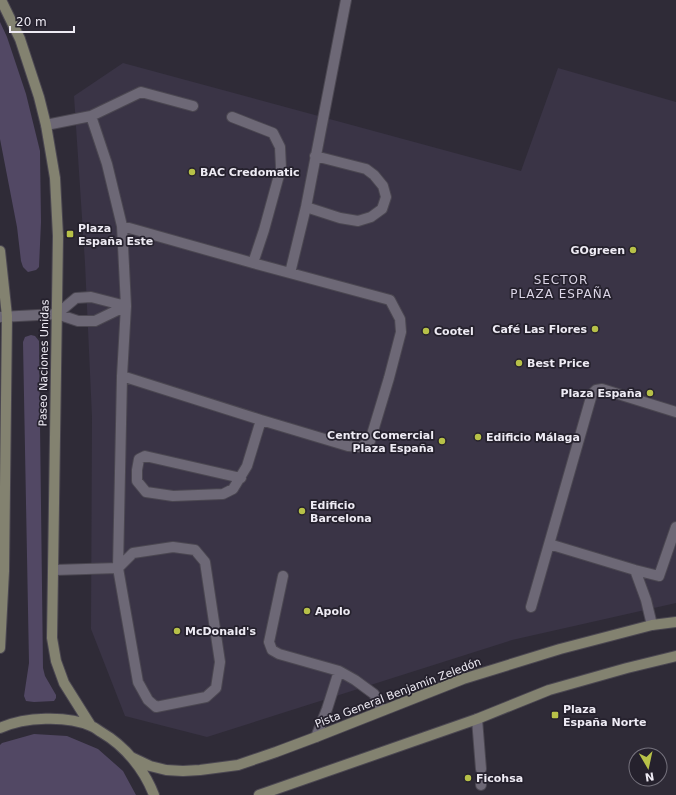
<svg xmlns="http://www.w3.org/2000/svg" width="676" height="795" font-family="'DejaVu Sans',sans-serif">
<rect width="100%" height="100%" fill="#2f2b37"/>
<!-- built -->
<path fill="#3a3446" d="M123,63L521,171L558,68L676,102V603L512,640L207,737L125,716L91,629L92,417L85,263L74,96Z"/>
<!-- green -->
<path fill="#524864" d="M0,22L7,37L26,94L40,151L41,222L39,267L36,270L28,272L23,267L21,261L17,227L0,139Z
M31,335L35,336L39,341L43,668L45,676L56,695V698L54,701L34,702L26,701L24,696L29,663L23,342L25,337Z
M34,734L67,736L98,749L123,771L136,795H0V745L2,743Z"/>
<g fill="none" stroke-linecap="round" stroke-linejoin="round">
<defs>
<path id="service" d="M91,116L141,92L193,106
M232,117L273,133L280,147L281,168L264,230L253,263
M46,125L91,116L107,164L122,226L126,306L122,376L118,568L138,682L148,700L156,707L206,697L216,688L220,662L205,562L195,550L173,547L133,553L118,568L54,570
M306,207L340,218L358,221L371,217L382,209L386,197L383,186L374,175L366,169L315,156
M122,226L253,263L390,300L400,319L401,332L389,378L370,441L361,447L348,446L261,420L122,376
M290,273L306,207L346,0
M57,314L76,298L91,297L126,306
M0,317L57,314L78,321H95L126,306
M241,478L145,456L139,459L137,470V481L146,492L173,496L223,494L233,489L247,466L261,420
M549,544L635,570L659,576L676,527
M635,570L646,600L652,625
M283,576L269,642L272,650L279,654L339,671L355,680L374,694L382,710
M531,607L592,394L596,390L602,389L676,412
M477,719L481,769
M316,737L327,709L339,671
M481,785V782"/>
<path id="secondary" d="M1,0L20,39L39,97L46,125L55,178L58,236L52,638L56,661L64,683L91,726
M0,251L7,316L4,571L0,648
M0,728C24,717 67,715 91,726C94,727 98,730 101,732C125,746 144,769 154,795
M131,757L150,766L166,770L183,771L200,770L238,765L276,752L316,737L463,679L560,649L652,625L676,622
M259,795L477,719L549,690L627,668L676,656"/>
</defs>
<!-- service casing -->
<use href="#service" stroke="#4b4751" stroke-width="12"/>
<!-- secondary casing -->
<use href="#secondary" stroke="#4b4751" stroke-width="12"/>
<!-- service -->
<use href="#service" stroke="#6d6876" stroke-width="10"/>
<!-- secondary -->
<use href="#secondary" stroke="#838270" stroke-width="10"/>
</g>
<!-- markers -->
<g fill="#b7c148" stroke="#25212d" stroke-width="1.5">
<circle cx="192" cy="172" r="4"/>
<rect x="66" y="230" width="8" height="8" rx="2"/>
<circle cx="633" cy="250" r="4"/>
<circle cx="595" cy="329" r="4"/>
<circle cx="426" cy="331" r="4"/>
<circle cx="519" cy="363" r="4"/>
<circle cx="650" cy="393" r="4"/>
<circle cx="478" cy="437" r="4"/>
<circle cx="442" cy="441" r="4"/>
<circle cx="302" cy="511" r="4"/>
<circle cx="307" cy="611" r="4"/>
<circle cx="177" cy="631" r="4"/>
<rect x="551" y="711" width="8" height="8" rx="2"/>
<circle cx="468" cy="778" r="4"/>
</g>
<g text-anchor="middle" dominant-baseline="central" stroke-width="3.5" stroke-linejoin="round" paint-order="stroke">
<!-- poi labels -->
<g font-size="11" font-weight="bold" fill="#eeebf4" stroke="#25212d" text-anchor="start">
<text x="200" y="172">BAC Credomatic</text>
<text x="78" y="228">Plaza<tspan x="78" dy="13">España Este</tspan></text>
<text x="625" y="250" text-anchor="end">GOgreen</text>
<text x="587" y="329" text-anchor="end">Café Las Flores</text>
<text x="434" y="331">Cootel</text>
<text x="527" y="363">Best Price</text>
<text x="642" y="393" text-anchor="end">Plaza España</text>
<text x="434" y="435" text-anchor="end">Centro Comercial<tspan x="434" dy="13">Plaza España</tspan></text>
<text x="486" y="437">Edificio Málaga</text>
<text x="310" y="505">Edificio<tspan x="310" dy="13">Barcelona</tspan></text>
<text x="315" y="611">Apolo</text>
<text x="185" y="631">McDonald's</text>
<text x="563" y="709">Plaza<tspan x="563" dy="13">España Norte</tspan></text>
<text x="476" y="778">Ficohsa</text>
</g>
<!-- street labels -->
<g font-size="11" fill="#eeebf4" stroke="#25212d">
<text transform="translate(44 363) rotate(-89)">Paseo Naciones Unidas</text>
<text transform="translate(398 693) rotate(-21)">Pista General Benjamín Zeledón</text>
</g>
<!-- neighbourhood labels -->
<g font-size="12" letter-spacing="1" fill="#dcd6e7" stroke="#25212d">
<text x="561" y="280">SECTOR<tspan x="561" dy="14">PLAZA ESPAÑA</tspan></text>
</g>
</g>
<!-- north arrow -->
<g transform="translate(648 767) rotate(171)"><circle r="19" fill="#25212d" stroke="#75727d"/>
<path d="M0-3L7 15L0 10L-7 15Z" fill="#b7c148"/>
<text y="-6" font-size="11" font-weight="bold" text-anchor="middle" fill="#eeebf4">N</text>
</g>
<!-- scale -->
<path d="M10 26v6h64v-6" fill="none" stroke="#eeebf4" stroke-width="2"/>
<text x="16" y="26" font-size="12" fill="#eeebf4" stroke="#25212d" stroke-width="3" paint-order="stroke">20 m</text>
</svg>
